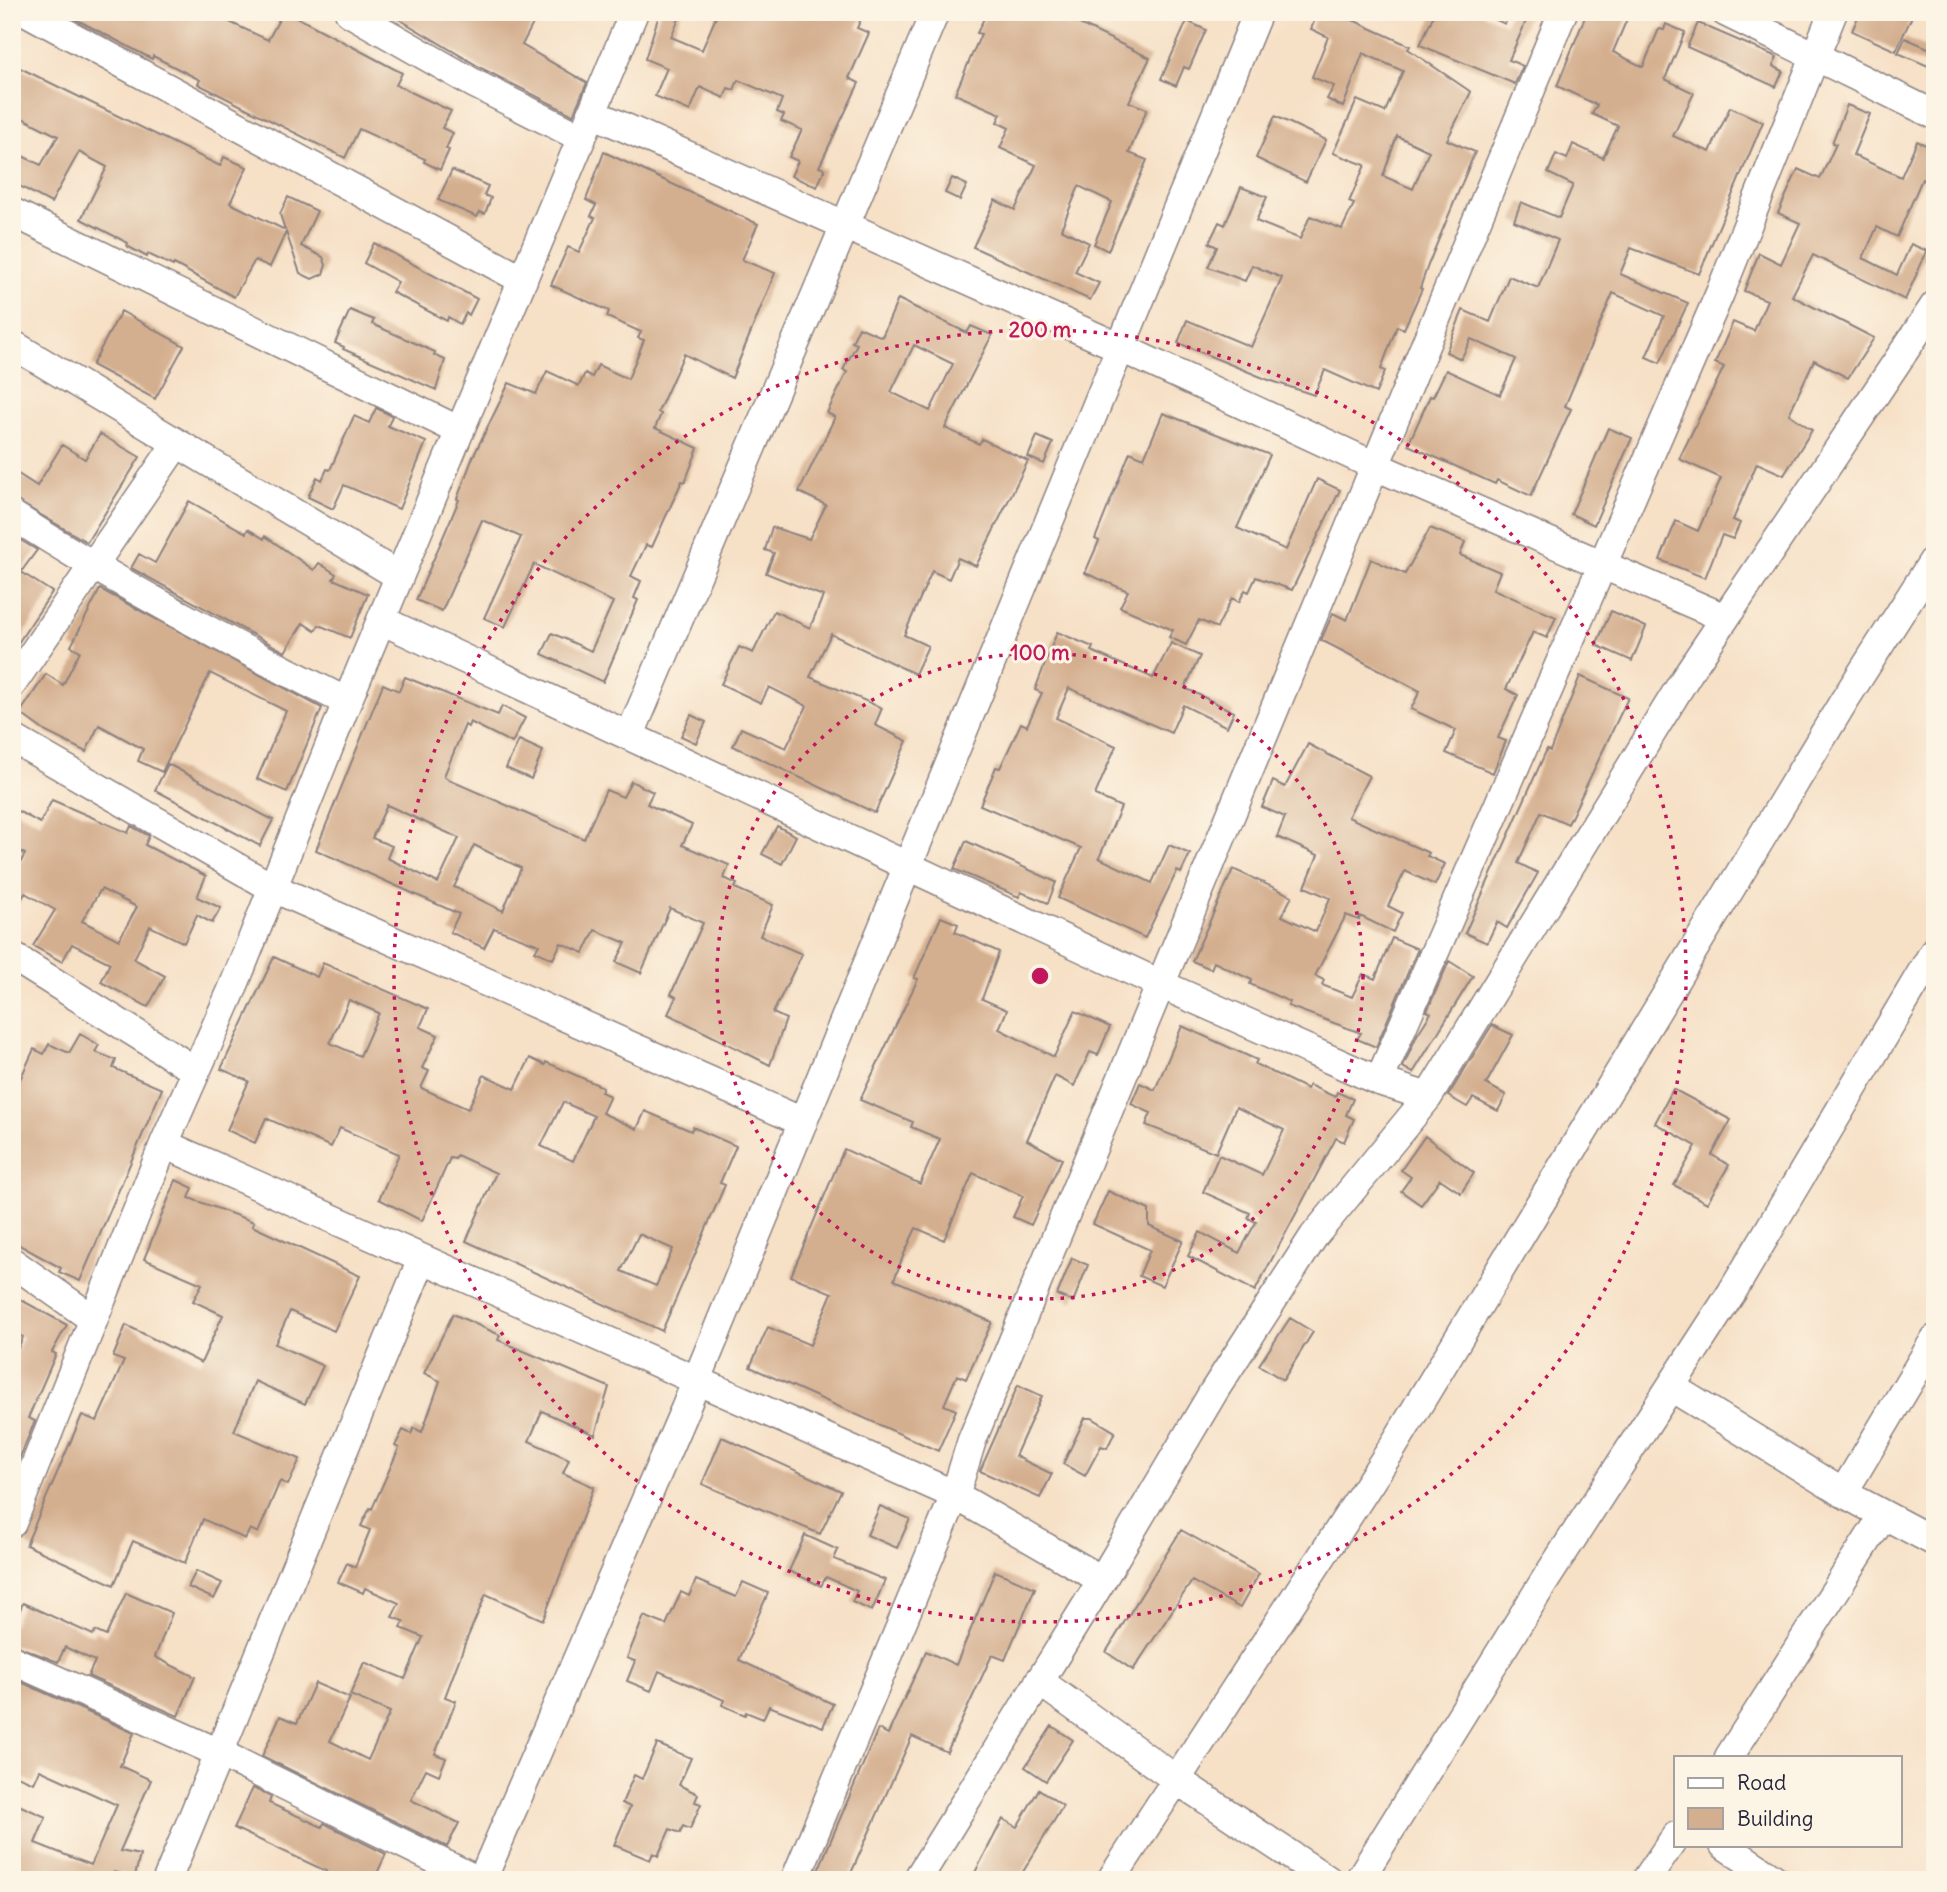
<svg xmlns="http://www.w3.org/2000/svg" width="1947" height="1892" font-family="Delius,sans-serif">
<rect width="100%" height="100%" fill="#fcf5e5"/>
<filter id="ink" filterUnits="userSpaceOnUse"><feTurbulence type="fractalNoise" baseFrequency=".0143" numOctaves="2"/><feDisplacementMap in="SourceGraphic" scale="14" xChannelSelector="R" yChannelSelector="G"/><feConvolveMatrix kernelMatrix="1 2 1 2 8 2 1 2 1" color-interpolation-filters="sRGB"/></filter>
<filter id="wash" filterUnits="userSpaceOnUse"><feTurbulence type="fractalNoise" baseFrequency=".00686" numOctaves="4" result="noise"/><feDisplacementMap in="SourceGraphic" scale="28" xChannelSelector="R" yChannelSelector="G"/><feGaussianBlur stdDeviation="1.57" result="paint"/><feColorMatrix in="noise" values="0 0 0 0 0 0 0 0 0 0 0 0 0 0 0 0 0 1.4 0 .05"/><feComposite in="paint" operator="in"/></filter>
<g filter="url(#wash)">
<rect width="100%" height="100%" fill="#f6e0c6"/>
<g id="blocks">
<!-- building -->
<path fill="#d4af8f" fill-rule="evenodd" d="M62,12H229L225,20L268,40L283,12H287L402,73L396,85L451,111L442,128L453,133L446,149L449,150L440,170L424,162L425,159L359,129L345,158L198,84L200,80L153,56L152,59Z
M387,12H539L522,45L587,83L573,115L483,69Z
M660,12H682L671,37L702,50L718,12H864L857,28L869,33L849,78L859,83L819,167L825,169L817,187L791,176L798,161L789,157L802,130L781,121L784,115L777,112L782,99L738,80L734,90L728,88L724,98L700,87L690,111L655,96L667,68L645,59Z
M987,12H1055L1150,58L1129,102L1147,109L1129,153L1147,160L1108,251L1094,244L1112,202L1079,186L1061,229L1089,243L1075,272L1099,283L1090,300L973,247L995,200L1015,210L1036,165L1000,148L1009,128L997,122L1001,114L955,94L981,34L977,33Z
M1318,12H1335L1410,46L1408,49L1471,92L1447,140L1475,152L1428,265L1420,288L1422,289L1404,329L1397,326L1381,369L1385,371L1376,393L1325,370L1314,395L1266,379L1178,343L1187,320L1251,347L1282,278L1252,265L1245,281L1208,267L1217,247L1209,243L1219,222L1225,225L1241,187L1267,197L1256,221L1300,239L1310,216L1342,229L1354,204L1349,202L1365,165L1333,153L1357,100L1385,112L1403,71L1363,53L1343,107L1327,99L1334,86L1312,77L1328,37L1311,29ZM1397,136L1429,151L1413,189L1383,176Z
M1435,12H1479L1505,24L1510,12H1530L1509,60L1523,66L1515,84L1420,45Z
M1587,12H1613L1627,19L1613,52L1643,67L1659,29L1664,30L1666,24L1685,32L1665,79L1694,93L1673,136L1710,152L1730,107L1763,122L1699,274L1631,248L1620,274L1688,303L1660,363L1646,357L1664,316L1613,293L1565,406L1571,409L1531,496L1497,480L1495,484L1408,445L1430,396L1433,397L1446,370L1500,395L1516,359L1471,339L1461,359L1446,352L1463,310L1490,322L1509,276L1538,288L1558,240L1514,221L1521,202L1559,218L1573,185L1548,173L1556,154L1567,159L1573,144L1603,158L1618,126L1592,114L1597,105L1557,86Z
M1860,12H1914L1896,51L1852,31Z
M1187,21L1206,30L1189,69L1184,67L1176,86L1161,79Z
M1698,23L1777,57L1773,66L1783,71L1776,87L1687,47Z
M1905,38L1935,51V69L1898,53Z
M12,64L220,166L224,157L247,167L230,203L285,230L280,214L288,197L317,211L301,246L323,257L326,265L323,274L312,279L300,273L286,232L270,267L255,260L234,297L174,264L173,266L148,254L147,257L127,246L128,243L81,219L107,167L79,152L51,203L12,182V151L41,165L58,136L12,113Z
M1847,105L1870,114L1853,155L1901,177L1917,141L1935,149V185L1922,179L1897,237L1877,227L1863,258L1897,275L1911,244L1927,251L1905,300L1813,255L1792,296L1874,338L1848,378L1814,360L1789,414L1812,430L1784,475L1757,463L1733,520L1740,523L1733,539L1722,535L1705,578L1660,560L1676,521L1698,531L1721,478L1679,459L1724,367L1715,363L1733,322L1754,331L1767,300L1744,291L1759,253L1781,264L1800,223L1778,213L1798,169L1820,179L1836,144L1832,143Z
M1275,116L1326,140L1306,182L1256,158Z
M604,152L758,224L742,260L775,273L732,378L684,354L658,412L661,414L655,428L698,448L685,482L682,481L652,547L646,545L631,576L641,581L634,598L638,600L603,682L542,654L552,633L591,651L613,602L534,564L505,627L484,618L521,537L482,520L442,611L416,600L459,500L457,499L473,457L509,383L536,394L547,371L579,386L585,373L592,377L598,365L628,379L644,340L638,338L641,332L607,317L609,311L551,285L568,247L579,252L595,218L591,216L596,205L586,200Z
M452,170L488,186L484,195L491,198L485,214L480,212L477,217L438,200Z
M952,178L967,185L960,200L945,193Z
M374,243L477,299L469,315L466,313L460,324L448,317L447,321L392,292L398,282L364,263Z
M898,299L967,333L971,326L992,335L945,428L979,444L982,439L1028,461L976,566L958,558L949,579L932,571L904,635L928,646L915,674L831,634L810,677L882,708L875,725L907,741L875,813L733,746L741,728L786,748L807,706L769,687L761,703L721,684L739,647L753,653L774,611L810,628L823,596L766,573L774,553L765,550L772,527L809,539L826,505L799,492L835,417L827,413L847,372L843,370L857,344L852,342L859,327L882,337ZM914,345L953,364L930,411L891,392Z
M350,310L374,320L372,324L435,352L434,355L445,360L436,390L343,349L344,347L335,343Z
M121,311L184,346L155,399L92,365Z
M376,408L392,416L388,426L426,442L399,509L344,485L333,509L308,497L317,477L322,480L327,469L330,470L354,416L369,423Z
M1163,413L1270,455L1237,528L1286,550L1317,479L1340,490L1292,590L1256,577L1249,592L1245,590L1239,602L1232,598L1217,628L1199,620L1186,645L1169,637L1173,630L1120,607L1128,591L1085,573L1099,541L1095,539L1130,452L1144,458Z
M1608,428L1632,438L1594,525L1571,514Z
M100,434L140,457L87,542L12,498V470L37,486L62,445L85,459Z
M1037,436L1053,443L1044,464L1028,457Z
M189,501L246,533L248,529L264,539L265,536L314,570L319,563L336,574L333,579L368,594L350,638L319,625L315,631L303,623L285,652L131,568L139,554L155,563Z
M1430,528L1465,542L1460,555L1500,572L1493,589L1556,617L1547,638L1533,632L1506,689L1518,695L1498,738L1506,741L1493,773L1446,753L1456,730L1411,709L1420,691L1321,640L1333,613L1347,620L1371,559L1405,574Z
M20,540L37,550L21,572L52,592L12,652V551Z
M100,589L322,708L287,792L257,779L286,711L210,673L162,772L138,761L143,749L99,725L86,752L46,732L20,713L46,674L63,685L80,651L71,646Z
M1611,611L1646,627L1632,661L1596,645Z
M1057,632L1093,647L1091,651L1153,678L1171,643L1200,656L1185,688L1234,712L1227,727L1183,705L1171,733L1069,688L1056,718L1116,746L1095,795L1121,807L1099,858L1152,883L1169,845L1190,854L1181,873L1177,871L1145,938L1058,898L1081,848L980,805L996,767L1000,768L1021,723L1027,726L1042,693L1035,690Z
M1580,676L1628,698L1568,824L1541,812L1518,863L1538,873L1507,928L1497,922L1487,943L1465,933L1547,749L1550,751Z
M405,677L498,715L502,706L525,718L512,743L470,722L468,727L465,725L444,776L449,780L584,839L606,790L623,797L631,781L653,792L647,804L692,825L682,845L729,865L724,878L737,884L735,888L773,905L760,936L802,954L773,1013L786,1019L770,1065L668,1014L676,997L671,994L703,923L670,908L641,973L616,962L626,943L595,930L584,953L561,943L553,959L535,951L539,945L494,928L484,948L450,932L459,914L316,850L383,684L399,691ZM387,805L459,838L438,883L387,858L392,846L372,838ZM474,845L521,868L503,911L454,887Z
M691,715L706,722L696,743L681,736Z
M519,740L543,751L531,779L506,768Z
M1308,744L1369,776L1348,817L1429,853L1427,856L1445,864L1435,885L1405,871L1388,906L1402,913L1393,932L1360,916L1359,920L1346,915L1315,976L1324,980L1322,985L1352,997L1363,974L1375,979L1392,938L1418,949L1376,1047L1357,1039L1361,1033L1288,1006L1290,1002L1250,984L1252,980L1214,962L1211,969L1192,961L1233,869L1292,896L1282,916L1316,932L1330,898L1305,887L1318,855L1277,837L1285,817L1262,807L1273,781L1285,787Z
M168,764L273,820L260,846L155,790Z
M52,800L128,833L131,826L149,836L145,845L206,876L197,897L221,908L212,923L197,915L184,943L150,926L134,959L165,976L148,1007L101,982L110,963L72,944L62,962L33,946L55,910L25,893L12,916V878L25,854L12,848V808L40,823ZM101,889L137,907L119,940L82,921Z
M777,826L796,836L782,864L762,854Z
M966,841L1056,882L1048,903L1021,892L1019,897L954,869Z
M941,917L958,924L955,932L999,952L982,999L1007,1010L999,1029L1054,1057L1075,1011L1110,1027L1098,1055L1090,1052L1074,1086L1055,1076L1027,1140L1062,1159L1031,1225L1013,1217L1023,1196L973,1173L944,1240L916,1228L904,1254L894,1280L992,1322L966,1379L957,1375L944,1405L956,1410L938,1451L750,1367L768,1327L810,1345L832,1293L791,1276L844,1149L920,1184L940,1139L911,1127L913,1122L860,1100L918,979L914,978Z
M274,957L317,977L323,963L428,1009L420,1027L438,1035L422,1068L429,1071L421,1088L468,1109L484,1075L515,1089L530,1058L545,1065L546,1062L603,1087L601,1092L610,1096L602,1113L637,1129L645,1111L691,1131L693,1127L736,1146L720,1183L725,1185L662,1331L466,1241L496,1173L457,1155L455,1159L450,1158L422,1221L379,1199L399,1154L340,1128L331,1147L266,1118L255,1143L227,1130L249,1081L221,1069ZM349,1000L379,1013L360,1056L330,1043ZM563,1102L594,1116L573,1161L541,1146ZM639,1234L673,1249L656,1286L621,1271Z
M1449,961L1473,976L1413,1073L1403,1067L1417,1035L1431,1013L1427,1011Z
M1492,1025L1513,1035L1486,1084L1506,1095L1498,1111L1473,1098L1467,1107L1448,1096Z
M1182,1026L1257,1060L1255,1064L1307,1089L1309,1085L1335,1097L1337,1092L1353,1099L1346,1115L1354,1119L1344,1142L1336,1138L1255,1291L1188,1256L1200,1232L1239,1253L1256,1222L1248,1218L1250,1213L1203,1192L1219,1155L1262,1175L1284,1130L1236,1107L1216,1153L1146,1125L1151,1113L1131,1104L1140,1083L1155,1090Z
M80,1034L99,1045L95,1052L116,1060L113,1068L162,1089L80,1281L59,1272L61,1268L12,1241V1084L17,1086L34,1049L44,1054L49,1044L69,1053Z
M1673,1089L1731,1120L1712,1155L1729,1165L1707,1203L1674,1185L1696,1146L1655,1123Z
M1425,1136L1474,1173L1461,1193L1440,1179L1421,1205L1401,1191L1411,1177L1401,1170Z
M176,1180L193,1188L189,1198L254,1222L252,1226L360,1276L334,1331L290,1311L275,1344L323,1366L305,1404L255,1381L234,1431L300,1459L288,1485L280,1481L258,1533L250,1529L245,1539L203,1519L185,1563L133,1541L114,1585L26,1545L82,1415L97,1421L124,1361L113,1357L126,1325L201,1363L223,1315L193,1301L202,1284L144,1259Z
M1108,1191L1149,1210V1226L1183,1241L1162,1286L1139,1276L1150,1250L1093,1224Z
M1072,1258L1088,1265L1073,1302L1057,1295Z
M12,1295L67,1325L52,1352L56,1354L28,1418L35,1421L13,1474L12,1362L23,1337L12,1332Z
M453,1314L500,1335L498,1340L609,1387L595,1435L542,1411L529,1441L569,1459L563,1473L594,1487L543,1620L486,1594L466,1641L445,1697L456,1701L435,1754L446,1758L439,1775L426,1769L411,1800L459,1823L447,1847L262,1756L280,1716L297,1723L315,1683L350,1698L330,1741L368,1760L390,1712L350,1695L364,1662L405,1679L423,1637L401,1628L404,1621L392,1617L399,1603L365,1588L363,1593L338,1582L347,1563L355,1567L370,1530L361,1526L370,1508L372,1509L399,1448L395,1446L403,1430L411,1434L414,1428L422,1432L440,1381L424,1373Z
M1290,1318L1313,1332L1283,1380L1259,1365Z
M1018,1385L1042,1396L1015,1456L1052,1474L1040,1498L980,1471Z
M1085,1418H1092L1115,1432L1107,1448L1101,1446L1085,1476L1063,1464Z
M722,1437L841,1491L820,1534L702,1484Z
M880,1506L910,1519L897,1548L867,1535Z
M1181,1530L1259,1574L1240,1608L1192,1581L1133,1670L1106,1652Z
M805,1535L838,1550L834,1559L885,1580L872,1611L852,1602L857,1591L826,1577L821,1586L789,1571Z
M196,1571L222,1583L214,1599L188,1587Z
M995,1571L1035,1588L1005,1660L992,1655L947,1752L912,1736L848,1880H814L878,1729L888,1734L926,1651L956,1665Z
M696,1580L736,1597L743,1582L768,1593L739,1660L833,1704L823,1727L769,1706L763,1719L746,1712L745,1715L722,1705L724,1700L659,1671L651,1691L627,1681L635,1661L627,1658L644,1616L666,1625L681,1592L689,1596Z
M126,1593L172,1613L155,1657L195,1677L178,1716L88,1676L95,1661L65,1647L58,1662L12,1644V1627L23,1603L93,1635L95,1631L106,1636Z
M12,1678L134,1733L120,1766L151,1780L120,1851L140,1855L135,1876L113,1872L126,1880H12V1802L46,1817L35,1843L91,1865L117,1805L40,1770L34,1783L12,1774L18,1754L12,1752Z
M1052,1726L1073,1740L1046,1781L1025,1767Z
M657,1744L691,1758L679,1785L698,1794L695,1802L701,1804L690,1829L683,1826L680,1833L670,1829L658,1856L653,1853L650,1860L614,1845L630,1807L622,1803L634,1775L642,1779Z
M253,1788L271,1797L269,1803L322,1827L324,1823L386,1854L374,1880H321L326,1871L234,1828Z
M1039,1789L1063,1806L1018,1880H971L1003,1819L1017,1827Z"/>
</g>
</g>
<g filter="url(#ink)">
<use href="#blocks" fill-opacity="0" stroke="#8c8180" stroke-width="2"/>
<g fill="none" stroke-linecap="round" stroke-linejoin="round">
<defs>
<path id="minor" d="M27,12L523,280
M349,12L475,84L582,138
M1725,12L1935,115
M592,113L1119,347L1373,465L1725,618
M12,212L460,431
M12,344L399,576
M12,515C120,585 232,644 347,702
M381,620L1160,984L1379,1081L1428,1097
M12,684L177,443
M630,735L935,12
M12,738L271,887L803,1122
M12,956L196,1071
M1379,1081L1720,293L1833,12
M164,1144L955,1495L1102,1580
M12,1262L93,1319
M1671,1387L1843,1493L1935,1542
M1843,1493L1935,1339
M12,1523L164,1144L232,990L347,702L634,12
M12,1660L219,1753L477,1880
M1039,1681L1177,1780L1328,1880
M1729,1757L1883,1516
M1724,1845L1776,1880
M167,1880L422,1259
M482,1880L685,1409L1258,12
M795,1880L955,1495L972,1440L1563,12
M917,1880L1102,1580L1214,1391L1314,1236L1428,1097L1689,672L1935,305
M1111,1880L1391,1450L1844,701L1935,558
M1359,1880L1542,1585L1732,1292L1935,950
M1646,1880L1676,1836"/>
</defs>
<!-- minor casing -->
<use href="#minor" stroke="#8c8180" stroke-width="31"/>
<!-- minor -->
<use href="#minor" stroke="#fff" stroke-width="28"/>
</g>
</g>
<!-- distance rings -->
<g fill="none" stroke="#c2185b" stroke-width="3.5" stroke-dasharray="3.5 7">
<circle cx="1040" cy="976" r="323"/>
<circle cx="1040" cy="976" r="646"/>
</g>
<circle cx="1040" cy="976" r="10" fill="#c2185b" stroke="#fcf5e5" stroke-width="3.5"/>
<g font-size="21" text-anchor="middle" font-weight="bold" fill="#c2185b" stroke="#fcf5e5" stroke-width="6" stroke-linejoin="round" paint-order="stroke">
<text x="1040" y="337">200 m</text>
<text x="1040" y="660">100 m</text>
</g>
<!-- margin -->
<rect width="1947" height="1892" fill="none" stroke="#fcf5e5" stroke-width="42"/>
<!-- legend -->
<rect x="1674" y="1756" width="228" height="91" fill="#fcf5e5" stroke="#a5a1a1" stroke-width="2"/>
<rect x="1688" y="1778" width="35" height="10" fill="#ffffff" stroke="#a5a1a1" stroke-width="2"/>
<text x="1737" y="1790" font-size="21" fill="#22223b">Road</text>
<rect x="1688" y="1808" width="35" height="21" fill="#d4af8f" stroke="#a5a1a1" stroke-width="2"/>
<text x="1737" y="1826" font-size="21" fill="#22223b">Building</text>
</svg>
